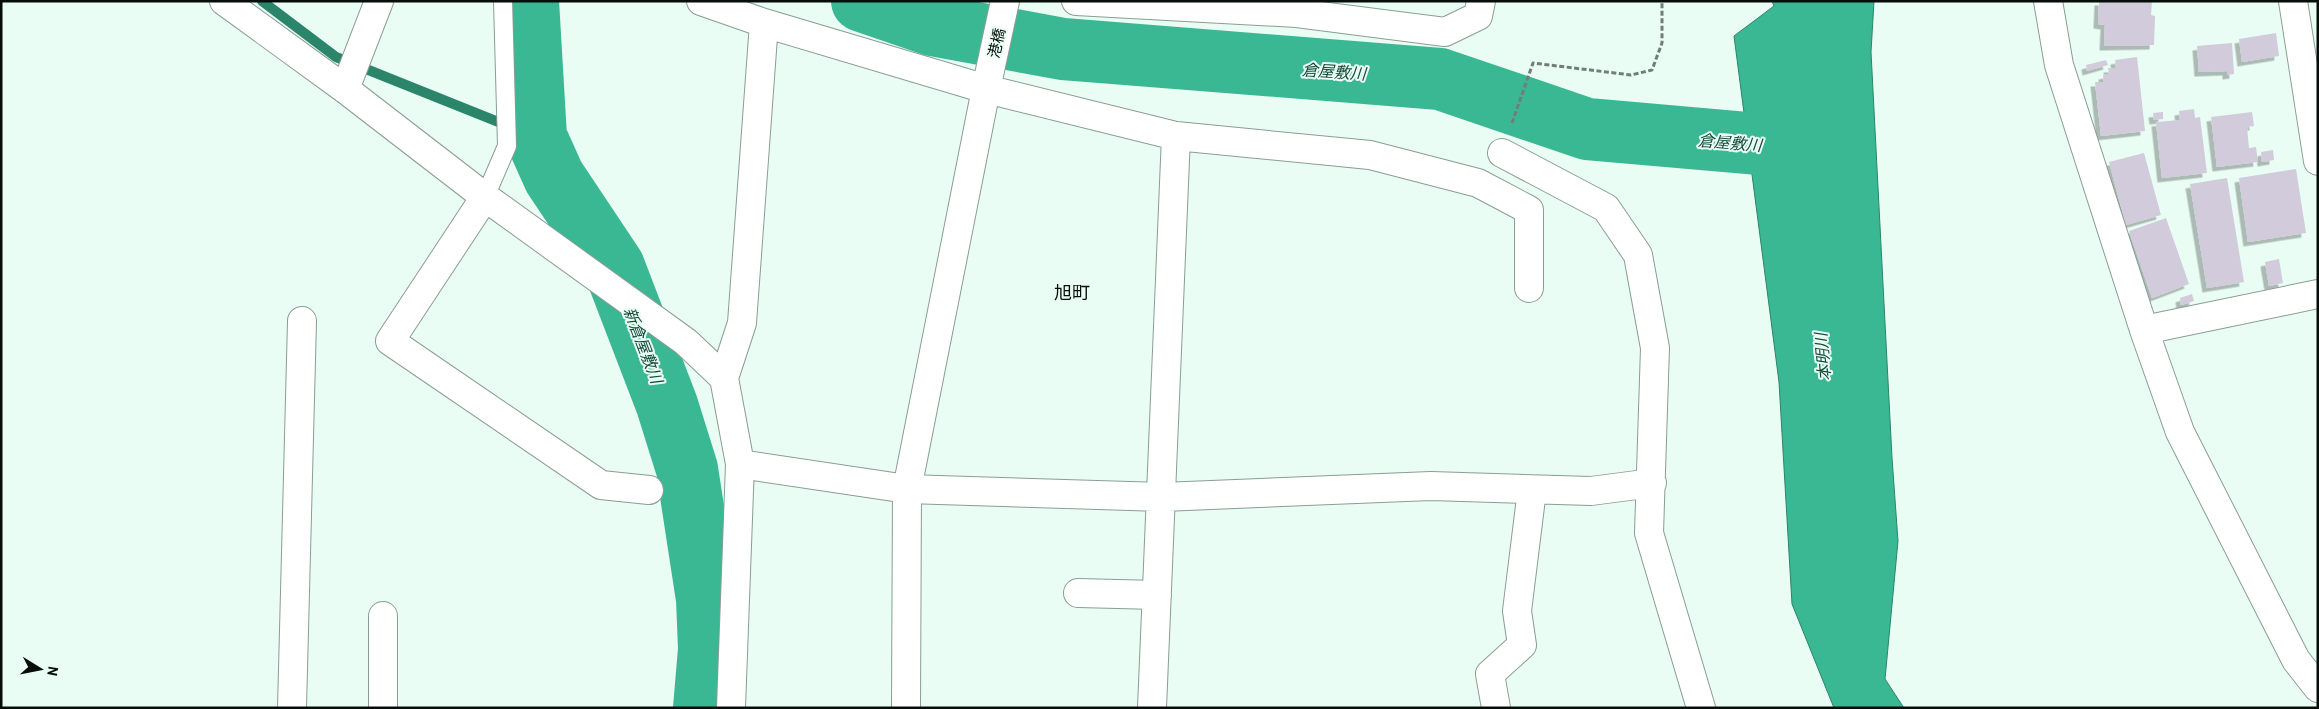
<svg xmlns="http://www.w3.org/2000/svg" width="2319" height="709" font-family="Barlow,'Noto Sans JP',sans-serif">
<defs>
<filter id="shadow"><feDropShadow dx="-4.5" dy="4.5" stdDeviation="0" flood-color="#0004"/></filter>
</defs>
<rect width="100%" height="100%" fill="#e9fdf4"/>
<!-- water -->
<path fill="#3ab893" stroke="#2b856a" d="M1772,1H1874L1871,52L1892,458L1898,541L1885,679L1904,708H1834L1792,604L1779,382L1734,36L1774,6Z"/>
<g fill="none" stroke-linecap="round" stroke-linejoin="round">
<!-- stream -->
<path stroke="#2b856a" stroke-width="10" d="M262,1L336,57L536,137"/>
<!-- river -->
<path stroke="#3ab893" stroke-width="62" d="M528,1L536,137L554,177L614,267L667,405L687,469L707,599L709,649L704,708
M862,1L932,25L1063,49L1440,79L1587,129L1804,148"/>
</g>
<!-- building -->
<path fill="#d2cbdb" filter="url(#shadow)" d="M2099,1H2152L2151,15L2155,16L2154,45L2104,46L2105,25L2098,24Z
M2276,33L2279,56L2242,62L2239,39Z
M2232,43L2234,74L2227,75V71L2199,72L2197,46Z
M2137,57L2145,131L2101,136L2095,82H2104L2103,75L2109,74L2108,68H2116L2115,60Z
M2106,60L2108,65L2087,71L2086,65Z
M2194,109L2195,118L2200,117L2207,173L2162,178L2156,122L2180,120L2179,111Z
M2163,112V119L2154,120L2153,113Z
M2252,112L2254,126L2247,127L2249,148L2256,147L2258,162L2217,167L2211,117Z
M2273,150L2274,160L2262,162L2261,152Z
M2144,153L2161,215L2126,225L2109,162Z
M2296,169L2306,233L2248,242L2239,178Z
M2227,178L2244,282L2207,288L2190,184Z
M2166,218L2189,284L2152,298L2129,231Z
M2279,259L2283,283L2269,286L2265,262Z
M2192,294L2194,301L2181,305L2180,298Z"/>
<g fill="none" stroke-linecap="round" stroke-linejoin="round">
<defs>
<path id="lane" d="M485,197L507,146L503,1"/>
<path id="street" d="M224,1L345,89L485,197L686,342L724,378
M701,1L764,23L986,89L1176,136L1370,155L1478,183L1529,210V288
M1076,1L1297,13L1445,32L1478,16L1481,1
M2048,1L2059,65L2144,330L2180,432L2296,660L2318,688
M2293,1L2318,161
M345,89L379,1
M1502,153L1606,208L1638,255L1655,348L1649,533L1701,708
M485,197L390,341L601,485L649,490
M2144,330L2318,294
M740,464L907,489L1162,497L1431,486L1591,491L1652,483
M1078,593L1157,595
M292,708L302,321
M383,708V616
M731,708L740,464L724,378L742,323L764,23
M1152,708L1176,136
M1496,708L1490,674L1522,645L1517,611L1532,490"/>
<path id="secondary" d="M906,708L907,489L986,89L1005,1"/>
</defs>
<!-- lane casing -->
<use href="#lane" stroke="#8a9d95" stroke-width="20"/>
<!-- street casing -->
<use href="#street" stroke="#8a9d95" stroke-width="30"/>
<!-- secondary casing -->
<use href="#secondary" stroke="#8a9d95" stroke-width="30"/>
<!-- path -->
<path stroke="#717e78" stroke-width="3" stroke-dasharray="5 2.5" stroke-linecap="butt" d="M1512,123L1533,63L1631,75L1652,70L1662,43V1"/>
<!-- lane -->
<use href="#lane" stroke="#fff" stroke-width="18"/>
<!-- street -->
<use href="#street" stroke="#fff" stroke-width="28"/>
<!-- secondary -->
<use href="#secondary" stroke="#fff" stroke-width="28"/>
</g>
<g text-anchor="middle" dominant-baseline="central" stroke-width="4" stroke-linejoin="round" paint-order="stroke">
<!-- street labels -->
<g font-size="15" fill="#070d0b" stroke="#e9fdf4">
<text transform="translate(996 43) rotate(-77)">港橋</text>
</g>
<!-- water labels -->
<g font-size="16" font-style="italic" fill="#144838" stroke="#e9fdf4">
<text transform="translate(1334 71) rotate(4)">倉屋敷川</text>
<text transform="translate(1730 142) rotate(5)">倉屋敷川</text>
<text transform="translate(644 345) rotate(69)">新倉屋敷川</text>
<text transform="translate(1822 357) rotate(-95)">本明川</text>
</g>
<!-- quarter labels -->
<g font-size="18" fill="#070d0b" stroke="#e9fdf4">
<text x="1072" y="292">旭町</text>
</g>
</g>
<!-- border -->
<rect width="2319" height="709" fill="none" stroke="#070d0b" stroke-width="5"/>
<!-- north arrow -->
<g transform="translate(40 669) rotate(100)" stroke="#e9fdf4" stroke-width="4" paint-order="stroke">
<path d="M0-4L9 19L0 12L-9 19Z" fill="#070d0b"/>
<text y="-8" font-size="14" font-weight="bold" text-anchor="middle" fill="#070d0b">N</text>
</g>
</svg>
